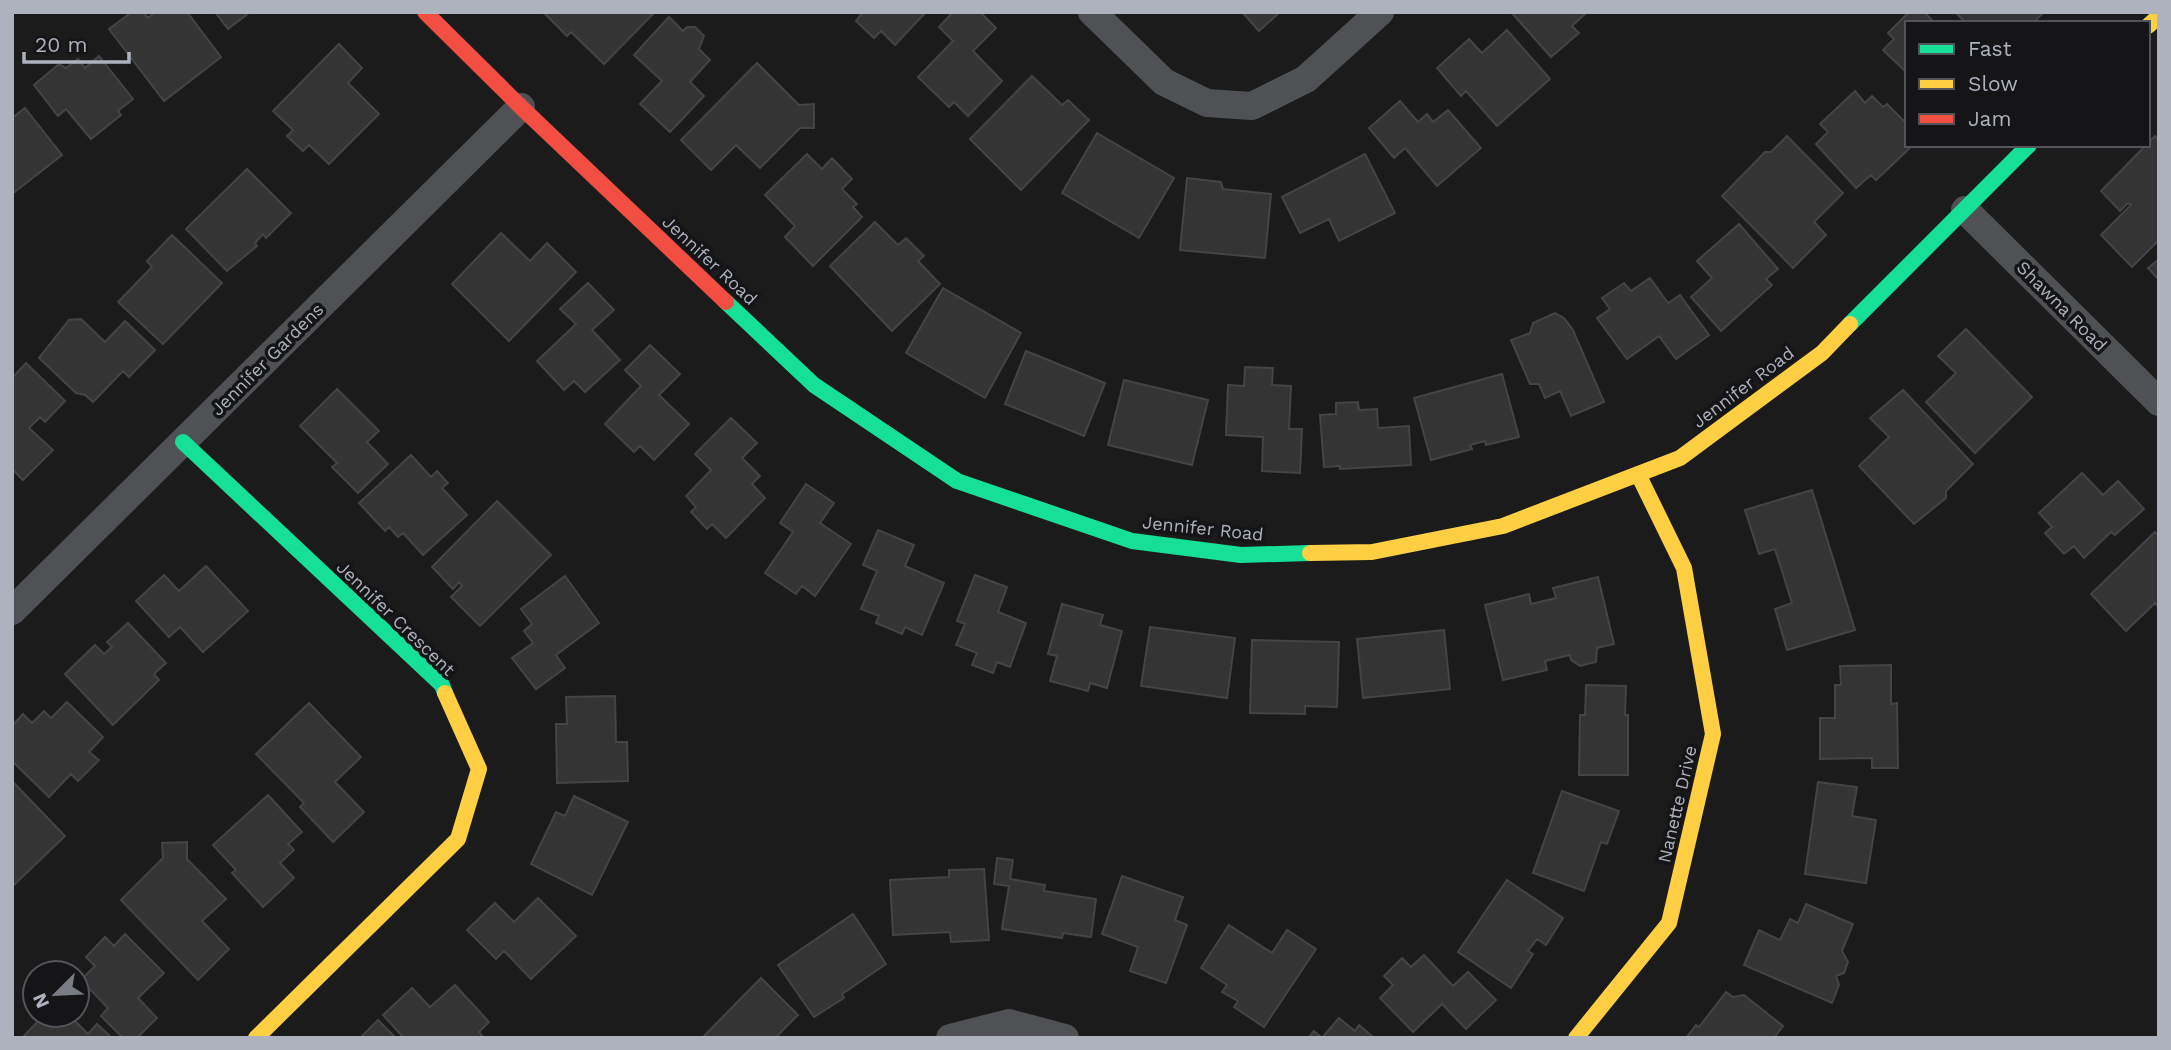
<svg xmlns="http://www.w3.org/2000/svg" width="2171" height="1050" font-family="'Work Sans',sans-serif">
<rect width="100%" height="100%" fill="#1b1b1b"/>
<!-- building -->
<path fill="#343435" stroke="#434447" stroke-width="2" d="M132,12H143L148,18L155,12H187L221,57L164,101L109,29Z
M215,12H250L228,29Z
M543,12H655L604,64L571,32L567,36Z
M863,12H926L895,45L881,31L874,38L856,21Z
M953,12H980L996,28L973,51L1002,81L968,116L954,102L949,107L918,77L953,41L939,27Z
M1242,12H1280L1259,31Z
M1511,12H1587L1572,26L1579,33L1551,57Z
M1909,12H1924L1935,23H1907V73L1883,50L1894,39L1888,33Z
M1955,12H2044L2033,23H1966Z
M669,17L683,31L687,27H695L704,36L699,49L710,60L690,82L704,96L670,132L640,104L662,81L634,55Z
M1507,30L1550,79L1497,126L1466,91L1461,96L1437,68L1469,39L1482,53Z
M339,44L362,68L348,83L379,114L329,164L309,145L303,151L287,136L293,130L273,111Z
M99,56L133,99L118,111L121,115L91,139L66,109L58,116L34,85L59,64L66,68L78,59L85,68Z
M757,63L799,105L814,104V128H800L760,168L736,145L711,170L681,140Z
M1032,76L1062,105L1068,100L1089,120L1021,190L970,139Z
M1855,91L1865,103L1872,96L1883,107L1887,104L1907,124V145H1913L1876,180L1871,175L1856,188L1816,144L1828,132L1820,124Z
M1400,101L1418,122L1427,114L1433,122L1448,110L1481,148L1437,186L1405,148L1394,158L1369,128Z
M25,108L62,155L12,194V118Z
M1097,133L1174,178L1139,238L1062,193Z
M1787,136L1843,193L1814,222L1826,235L1793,268L1722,196L1765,152H1771Z
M2155,136L2159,140V240L2132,267L2101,235L2131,205L2128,203L2120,211L2101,191Z
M807,154L822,169L832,158L852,179L842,189L857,204L853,207L862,217L813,266L785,237L795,226L765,195Z
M1365,154L1395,213L1339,241L1329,219L1300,233L1282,197Z
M247,169L291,213L266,238L263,234L255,243L257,246L227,271L186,229Z
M1187,178L1221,182L1223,189L1271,194L1265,258L1180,250Z
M875,222L898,245L906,238L924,256L918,261L940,284L892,331L830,266Z
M1739,224L1778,269L1766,279L1772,285L1721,331L1691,297L1712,278L1697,261Z
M501,233L530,261L547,243L576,272L509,341L452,284Z
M172,235L222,283L163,344L118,302L152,267L147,261Z
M2159,259V280L2148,268Z
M1650,278L1668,303L1680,295L1709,335L1676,359L1659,336L1627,359L1597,318L1610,309L1602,298L1624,283L1631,291Z
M588,283L614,310L592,330L620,360L585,392L574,381L564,390L537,361L576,324L560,309Z
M943,288L1021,333L985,398L906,353Z
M1555,313L1564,318L1573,330L1604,402L1571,416L1560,391L1545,398L1539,384H1530L1511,340L1530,333L1533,323Z
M81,319L105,342L125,321L155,350L129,377L123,371L93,402L85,395L76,393L39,358L69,320Z
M1966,329L2032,397L1975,453L1926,402L1956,373L1938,356Z
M650,345L680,374L659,395L689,424L654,460L640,446L634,452L605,424L641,386L625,370Z
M1026,351L1105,383L1084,436L1005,404Z
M26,363L65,401L45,422L40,417L29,428L53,450L23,480L12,469V378Z
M1245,367L1273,368L1272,385L1291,386L1289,429H1302L1300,473L1262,471L1263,437L1226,435L1228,385L1244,386Z
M1502,374L1519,437L1486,445L1485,441L1470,445L1472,449L1431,460L1414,398Z
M1124,380L1208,400L1192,465L1108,445Z
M337,389L379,431L367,442L388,464L358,493L332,467L337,463L300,426Z
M1903,390L1973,464L1946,491V498L1914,524L1859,466L1889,437L1870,418Z
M1358,402L1359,410L1377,409L1378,428L1409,426L1411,465L1340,469V466L1324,467L1320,415L1336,414V403Z
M731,418L757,443L742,458L760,476L752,484L765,498L726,538L712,524L707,529L691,512L696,507L686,496L711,470L695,454Z
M411,455L431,477L437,471L448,483L442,488L467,515L423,555L403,533L398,537L389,527L385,531L359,503Z
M2082,473L2103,495L2118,481L2144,509L2115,535L2111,532L2084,558L2074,546L2064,554L2045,533L2052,527L2039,513Z
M806,484L834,503L820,523L851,544L815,596L802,586L796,594L765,573L793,532L780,523Z
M1812,490L1855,630L1787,650L1775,609L1792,603L1775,549L1759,554L1745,510Z
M497,501L551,555L480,626L451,597L462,586L459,582L453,589L432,567Z
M878,530L914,545L905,566L944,583L922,635L905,627L902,634L876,623L879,616L861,609L877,571L863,565Z
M2155,532L2159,536V608L2155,603L2126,631L2091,594Z
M206,566L248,611L203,652L180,627L169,637L136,601L164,575L179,591Z
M975,575L1007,587L998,612L1026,623L1010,667L997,662L993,673L972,665L977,653L956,645L965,624L957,621Z
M565,576L599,623L556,655L565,668L536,689L512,658L533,643L524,631L532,624L521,609Z
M1598,577L1614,644L1597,648L1596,662L1580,666L1571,660L1570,655L1545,661L1547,670L1503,680L1485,605L1529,594L1531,604L1556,598L1553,588Z
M1062,604L1103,615L1100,625L1122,631L1107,688L1090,683L1088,691L1050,681L1057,656L1048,654Z
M128,623L166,663L154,674L159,680L113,725L65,674L95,645L104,654L112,647L107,642Z
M1150,627L1235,638L1227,698L1141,686Z
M1444,630L1450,689L1363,698L1357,639Z
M1252,640L1339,642L1337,707L1305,706V714L1250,713Z
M1891,665V704L1897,703L1898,768H1872V758L1820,759V718H1835V685H1841L1840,666Z
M1586,685L1626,686L1625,715H1628V775H1579L1580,715H1585Z
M615,696L616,742H627L628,781L557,783L556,724H567L566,697Z
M67,702L103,737L89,752L99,760L78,781L71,774L49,797L12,761V726L23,714L32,723L44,711L51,718Z
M309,703L361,757L335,782L364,812L333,842L300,807L304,803L256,754Z
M12,781L65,836L12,887Z
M1818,782L1857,787L1852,816L1876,820L1866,883L1805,874Z
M1562,791L1619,811L1607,844L1601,842L1584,891L1533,873Z
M268,795L302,832L288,844L294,850L280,863L294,878L263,907L232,873L236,870L213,845Z
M574,796L628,822L592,895L531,864L556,812L565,816Z
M187,842V859L226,899L202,921L229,949L198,980L121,900L163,858L162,843Z
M997,858L1013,860L1010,879L1045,885L1044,891L1096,899L1091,937L1063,933L1062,938L1002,929L1009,886L994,884Z
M984,869L989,940L951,942L950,932L893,935L890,880L949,877V870Z
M1122,876L1183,897L1175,920L1187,925L1166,983L1130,971L1138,947L1102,934Z
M1507,880L1563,918L1546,945L1537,939L1528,951L1533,954L1511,988L1458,952Z
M538,898L576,936L531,979L504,951L496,959L467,930L495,903L514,922Z
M1806,904L1853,924L1842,951L1848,962L1844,973L1836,976L1839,985L1832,1003L1744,965L1759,930L1780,940L1790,919L1798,923Z
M853,914L886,964L842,994L844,998L814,1017L778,965Z
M1229,925L1272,953L1287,930L1316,949L1264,1027L1234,1007L1238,1001L1222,992L1227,985L1201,968Z
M125,934L164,973L138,998L157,1018L137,1038H123L101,1016L108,1008L81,980L95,966L86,957L105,937L114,946Z
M1424,955L1453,986L1468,972L1496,1000L1466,1029L1442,1004L1413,1032L1380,998L1393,985L1384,976L1402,958L1411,967Z
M761,978L798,1015L775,1038H702Z
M455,985L489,1022L479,1032L484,1038H404L383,1015L412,988L430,1007Z
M1726,992L1733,997L1744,995L1783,1026L1774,1038H1686L1696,1025L1699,1027Z
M44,1015H69L88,1034L97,1024L112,1038H22Z
M1339,1018L1355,1031L1359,1025L1374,1038H1308L1314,1031L1322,1038Z
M378,1020L396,1038H360Z"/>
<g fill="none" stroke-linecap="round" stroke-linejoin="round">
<!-- street -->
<path stroke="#4f5154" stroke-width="28" d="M1092,12L1164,82L1207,103L1252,106L1306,79L1380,12
M1965,210L2159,402
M12,611L521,107
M950,1038L1009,1023L1065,1038"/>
<!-- fast -->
<path stroke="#16e098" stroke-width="16" d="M726,302L814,385L957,481L1132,541L1241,555L1310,553
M1850,324L2029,145
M183,442L442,685L445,693"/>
<!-- slow -->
<path stroke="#ffcf43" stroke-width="16" d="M2148,26L2159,16
M1310,553L1372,552L1503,526L1680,458L1822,353L1850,324
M256,1038L458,839L479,769L445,693
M1576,1038L1669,923L1713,734L1684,568L1638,474"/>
<!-- jam -->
<path stroke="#f24e42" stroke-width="16" d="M425,12L521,107L726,302"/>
</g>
<g text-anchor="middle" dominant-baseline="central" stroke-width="7" stroke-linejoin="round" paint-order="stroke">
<!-- street labels -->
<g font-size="18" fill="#adb2bc" stroke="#151518">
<text transform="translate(710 260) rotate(43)">Jennifer Road</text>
<text transform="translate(2062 306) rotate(45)">Shawna Road</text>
<text transform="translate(267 359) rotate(-45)">Jennifer Gardens</text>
<text transform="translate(1743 387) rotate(-37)">Jennifer Road</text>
<text transform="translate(1203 528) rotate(6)">Jennifer Road</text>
<text transform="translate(396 618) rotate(44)">Jennifer Crescent</text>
<text transform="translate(1677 804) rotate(-77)">Nanette Drive</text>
</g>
</g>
<!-- border -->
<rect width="2171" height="1050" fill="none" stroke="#adb2bc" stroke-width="28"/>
<!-- legend -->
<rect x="1905" y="21" width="245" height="126" fill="#151518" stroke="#52545a" stroke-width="2"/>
<rect x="1919" y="44" width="35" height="10" fill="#16e098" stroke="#52545a" stroke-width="2"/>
<text x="1968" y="56" font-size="21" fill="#adb2bc">Fast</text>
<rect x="1919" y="79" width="35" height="10" fill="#ffcf43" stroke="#52545a" stroke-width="2"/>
<text x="1968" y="91" font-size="21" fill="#adb2bc">Slow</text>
<rect x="1919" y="114" width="35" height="10" fill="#f24e42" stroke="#52545a" stroke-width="2"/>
<text x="1968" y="126" font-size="21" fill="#adb2bc">Jam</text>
<!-- north arrow -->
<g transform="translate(56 994) rotate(246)"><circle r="33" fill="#151518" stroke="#52545a" stroke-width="2"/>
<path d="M0-5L12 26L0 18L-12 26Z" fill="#7a7d84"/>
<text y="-10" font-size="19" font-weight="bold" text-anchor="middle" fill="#adb2bc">N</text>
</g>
<!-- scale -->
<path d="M24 52v10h105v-10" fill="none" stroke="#adb2bc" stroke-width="3.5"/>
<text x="35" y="52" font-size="21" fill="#adb2bc" stroke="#151518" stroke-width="5" paint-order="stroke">20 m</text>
</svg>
